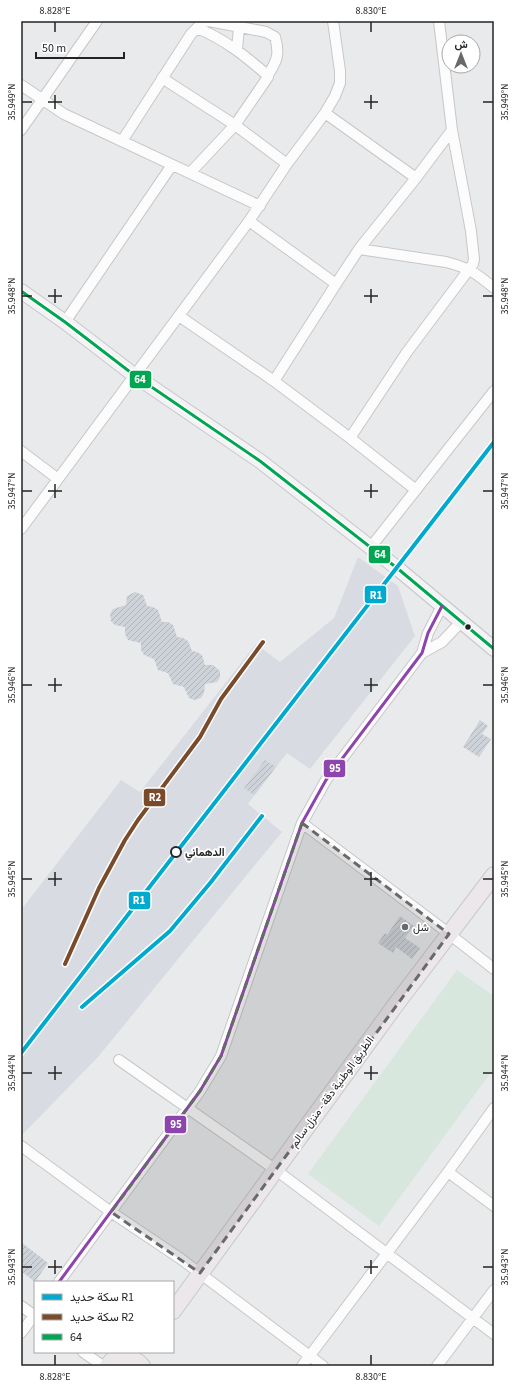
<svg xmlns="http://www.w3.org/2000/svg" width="515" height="1387" font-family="'Source Sans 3',Vazirmatn,sans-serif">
<defs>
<pattern id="building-hatch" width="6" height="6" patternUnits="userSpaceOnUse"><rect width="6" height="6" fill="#ced3d9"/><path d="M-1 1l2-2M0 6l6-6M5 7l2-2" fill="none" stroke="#b1b5ba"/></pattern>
</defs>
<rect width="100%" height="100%" fill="#e9eaec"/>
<!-- built -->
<path fill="#d8dce2" d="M358,557L398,586L415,636L310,769L287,753L248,804L282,832L98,1057L21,1136V910L121,780L140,792L256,644L280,662L334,618Z"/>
<!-- green -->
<path fill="#d7e7de" d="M457,970L494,996V1068L379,1226L308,1174Z"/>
<!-- building -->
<path fill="url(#building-hatch)" d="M135,592L143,595L147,606L153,607L158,610L162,622H168L173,625L177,637L183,638L188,641L192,651L197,652L202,655L205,665H213L220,671V677L217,682L205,684L204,693L201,698L194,700L189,698L184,687L173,684L168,673L158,670L154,659L144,655L141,650V643L128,640L125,634V627L115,625L111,621L110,614L113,609L126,605L127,596Z
M480,720L488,726L482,734L491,739L479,757L463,747Z
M265,760L276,767L254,795L244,788Z
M400,916L414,926L405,938L420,948L412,959L396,947L393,953L378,943L385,933L387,935Z
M21,1242L48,1263L35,1282L21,1271Z"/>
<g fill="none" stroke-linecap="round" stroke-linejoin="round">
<defs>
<path id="minor" d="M197,28L201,23L209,21L266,32L275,37C280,54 277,61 268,75
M237,50L239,27
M162,78L235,125L287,164
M21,85L64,114L260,206
M325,113L416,178
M21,130L97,21
M122,141L191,34L197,28C224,39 244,55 266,74L268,77L235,125L190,173
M249,221L336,284
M359,249L446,262C469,268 476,273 494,288
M179,316L274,381L350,438L416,490
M65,322L172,165
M274,381L336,284L359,249L416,178L452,130
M350,438L407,352L473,264L474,259L471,231L452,130L439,21
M21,451L58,479
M21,529L249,221L287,164L325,113L335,96L340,83V71L333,21
M370,548L494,391
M422,653L442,642L461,622
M302,823L439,926L494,969
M119,1060L276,1170L494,1334
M21,1146L111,1212L181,1259L323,1366
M448,1172L494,1206
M59,1282L200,1091L221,1056L302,823L326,780L422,653L428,633L442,606
M21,1306L35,1316
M21,1333L35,1314
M83,1352L103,1366
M302,1366L448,1172L494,1108
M437,1366L494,1290"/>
<path id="secondary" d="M21,291L65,322L134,375L260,461L397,568L494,649"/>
<path id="primary" d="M173,1311L394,1007L494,875
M108,1366C116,1352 133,1355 142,1366"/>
</defs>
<!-- minor casing -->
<use href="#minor" stroke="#c7c7c8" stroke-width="12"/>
<!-- secondary casing -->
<use href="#secondary" stroke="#c7c7c8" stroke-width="16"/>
<!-- primary casing -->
<use href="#primary" stroke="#c7c8c8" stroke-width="18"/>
<!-- minor -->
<use href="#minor" stroke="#fcfcfc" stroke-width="10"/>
<!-- secondary -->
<use href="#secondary" stroke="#f3f2f4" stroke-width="14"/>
<!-- primary -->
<use href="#primary" stroke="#ebe7ea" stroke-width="16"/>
<defs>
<path id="bus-1" d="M21,291L65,322L134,375L260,461L397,568L494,649"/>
<path id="bus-2" d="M59,1282L200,1091L221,1056L302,823L326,780L422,653L428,633L442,606"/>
</defs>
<!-- bus-1 casing -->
<use href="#bus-1" stroke="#fff" stroke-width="6"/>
<!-- bus-2 casing -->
<use href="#bus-2" stroke="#fff" stroke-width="6"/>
<!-- bus-1 -->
<use href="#bus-1" stroke="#00a651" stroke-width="3"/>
<!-- bus-2 -->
<use href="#bus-2" stroke="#8e44ad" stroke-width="3"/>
<defs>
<path id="rail-1" d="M82,1007L170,931L211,882L262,816
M21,1053L494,442"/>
<path id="rail-2" d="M65,964L99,888L125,840L138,820L200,737L221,699L263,642"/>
</defs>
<!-- rail-1 casing -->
<use href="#rail-1" stroke="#fff" stroke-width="7"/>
<!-- rail-2 casing -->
<use href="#rail-2" stroke="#fff" stroke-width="7"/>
<!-- rail-1 -->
<use href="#rail-1" stroke="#00a9ce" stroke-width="4"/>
<!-- rail-2 -->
<use href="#rail-2" stroke="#7a4b2a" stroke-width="4"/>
</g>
<!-- marked area -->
<path fill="#68696b" fill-opacity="0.2" stroke="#68696b" stroke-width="3" stroke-dasharray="8 5" stroke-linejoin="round" d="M302,823L449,934L200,1273L111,1212L200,1091L221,1056Z"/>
<!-- ticks -->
<path fill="none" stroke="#232425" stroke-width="1.5" d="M55,22V32M371,22V32M55,95V109M371,95V109M22,102H32M48,102H62M364,102H378M483,102H493M55,289V303M371,289V303M22,296H32M48,296H62M364,296H378M483,296H493M55,484V498M371,484V498M22,491H32M48,491H62M364,491H378M483,491H493M55,678V692M371,678V692M22,685H32M48,685H62M364,685H378M483,685H493M55,872V886M371,872V886M22,879H32M48,879H62M364,879H378M483,879H493M55,1066V1080M371,1066V1080M22,1073H32M48,1073H62M364,1073H378M483,1073H493M55,1260V1274M371,1260V1274M22,1267H32M48,1267H62M364,1267H378M483,1267H493M55,1355V1365M371,1355V1365"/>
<!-- markers -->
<circle fill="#232425" stroke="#fff" stroke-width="1.5" cx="468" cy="627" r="3.5"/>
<circle fill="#fff" stroke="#232425" stroke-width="2" cx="176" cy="852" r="5"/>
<circle fill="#68696b" stroke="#fff" stroke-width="1.5" cx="405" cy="927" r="4"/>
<g text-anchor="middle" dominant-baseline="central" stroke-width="3.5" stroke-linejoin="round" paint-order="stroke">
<!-- stop labels -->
<g font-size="11" font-weight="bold" fill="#232425" stroke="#fff" text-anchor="start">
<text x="185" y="852">الدهماني</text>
</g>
<!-- poi labels -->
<g font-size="11" fill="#232425" stroke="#fff" text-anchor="start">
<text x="413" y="927">شل</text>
</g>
<!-- street labels -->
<g font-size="11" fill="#232425" stroke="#fff">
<text transform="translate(332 1092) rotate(-54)">الطريق الوطنية دقة - منزل سالم</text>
</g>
</g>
<g stroke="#fff" stroke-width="1.5">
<rect x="129" y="370" width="23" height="19" rx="4" fill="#00a651"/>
<rect x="368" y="545" width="23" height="19" rx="4" fill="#00a651"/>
<rect x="364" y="585" width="23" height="19" rx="4" fill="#00a9ce"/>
<rect x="323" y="759" width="23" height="19" rx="4" fill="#8e44ad"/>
<rect x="143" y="788" width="23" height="19" rx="4" fill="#7a4b2a"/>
<rect x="128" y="891" width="23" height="19" rx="4" fill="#00a9ce"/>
<rect x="164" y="1115" width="23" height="19" rx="4" fill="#8e44ad"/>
</g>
<g font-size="11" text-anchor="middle" font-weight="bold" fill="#fff">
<text x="140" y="383">64</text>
<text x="380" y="558">64</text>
<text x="376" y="599">R1</text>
<text x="335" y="772">95</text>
<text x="155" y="801">R2</text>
<text x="139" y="904">R1</text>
<text x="176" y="1128">95</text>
</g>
<!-- border -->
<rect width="515" height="1387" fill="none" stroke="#ffffff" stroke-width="44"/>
<!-- legend -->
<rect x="34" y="1281" width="140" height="72" fill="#ffffff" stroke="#a7a7a8"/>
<rect x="42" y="1294" width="20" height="6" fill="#00a9ce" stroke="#a7a7a8"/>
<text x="70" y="1301" font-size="12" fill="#232425">سكة حديد R1</text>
<rect x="42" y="1314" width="20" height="6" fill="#7a4b2a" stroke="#a7a7a8"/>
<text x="70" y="1321" font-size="12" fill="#232425">سكة حديد R2</text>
<rect x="42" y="1334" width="20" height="6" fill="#00a651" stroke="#a7a7a8"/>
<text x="70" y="1341" font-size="12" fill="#232425">64</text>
<!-- north arrow -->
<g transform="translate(461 54)"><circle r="19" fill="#ffffff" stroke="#a7a7a8"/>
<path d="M0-3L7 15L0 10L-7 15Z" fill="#68696b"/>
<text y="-6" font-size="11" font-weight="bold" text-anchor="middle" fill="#232425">ش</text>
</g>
<!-- scale -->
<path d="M36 52v6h88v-6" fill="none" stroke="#232425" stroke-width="2"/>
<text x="42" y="52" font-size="12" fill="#232425" stroke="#ffffff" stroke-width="3" paint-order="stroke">50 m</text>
<rect x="22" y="22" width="471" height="1343" fill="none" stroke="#232425" stroke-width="1.5"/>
<g font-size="10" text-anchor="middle" fill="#232425">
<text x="55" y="14">8.828°E</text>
<text x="371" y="14">8.830°E</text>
<text transform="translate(11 102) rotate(-90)" y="4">35.949°N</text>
<text transform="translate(504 102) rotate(-90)" y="4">35.949°N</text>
<text transform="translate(11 296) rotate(-90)" y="4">35.948°N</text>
<text transform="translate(504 296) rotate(-90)" y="4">35.948°N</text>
<text transform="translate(11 491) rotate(-90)" y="4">35.947°N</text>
<text transform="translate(504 491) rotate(-90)" y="4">35.947°N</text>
<text transform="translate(11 685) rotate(-90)" y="4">35.946°N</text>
<text transform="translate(504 685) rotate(-90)" y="4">35.946°N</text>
<text transform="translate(11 879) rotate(-90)" y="4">35.945°N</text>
<text transform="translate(504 879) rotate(-90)" y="4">35.945°N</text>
<text transform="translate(11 1073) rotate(-90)" y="4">35.944°N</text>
<text transform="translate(504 1073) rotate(-90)" y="4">35.944°N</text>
<text transform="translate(11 1267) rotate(-90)" y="4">35.943°N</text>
<text transform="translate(504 1267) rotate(-90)" y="4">35.943°N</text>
<text x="55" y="1380">8.828°E</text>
<text x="371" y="1380">8.830°E</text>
</g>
</svg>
